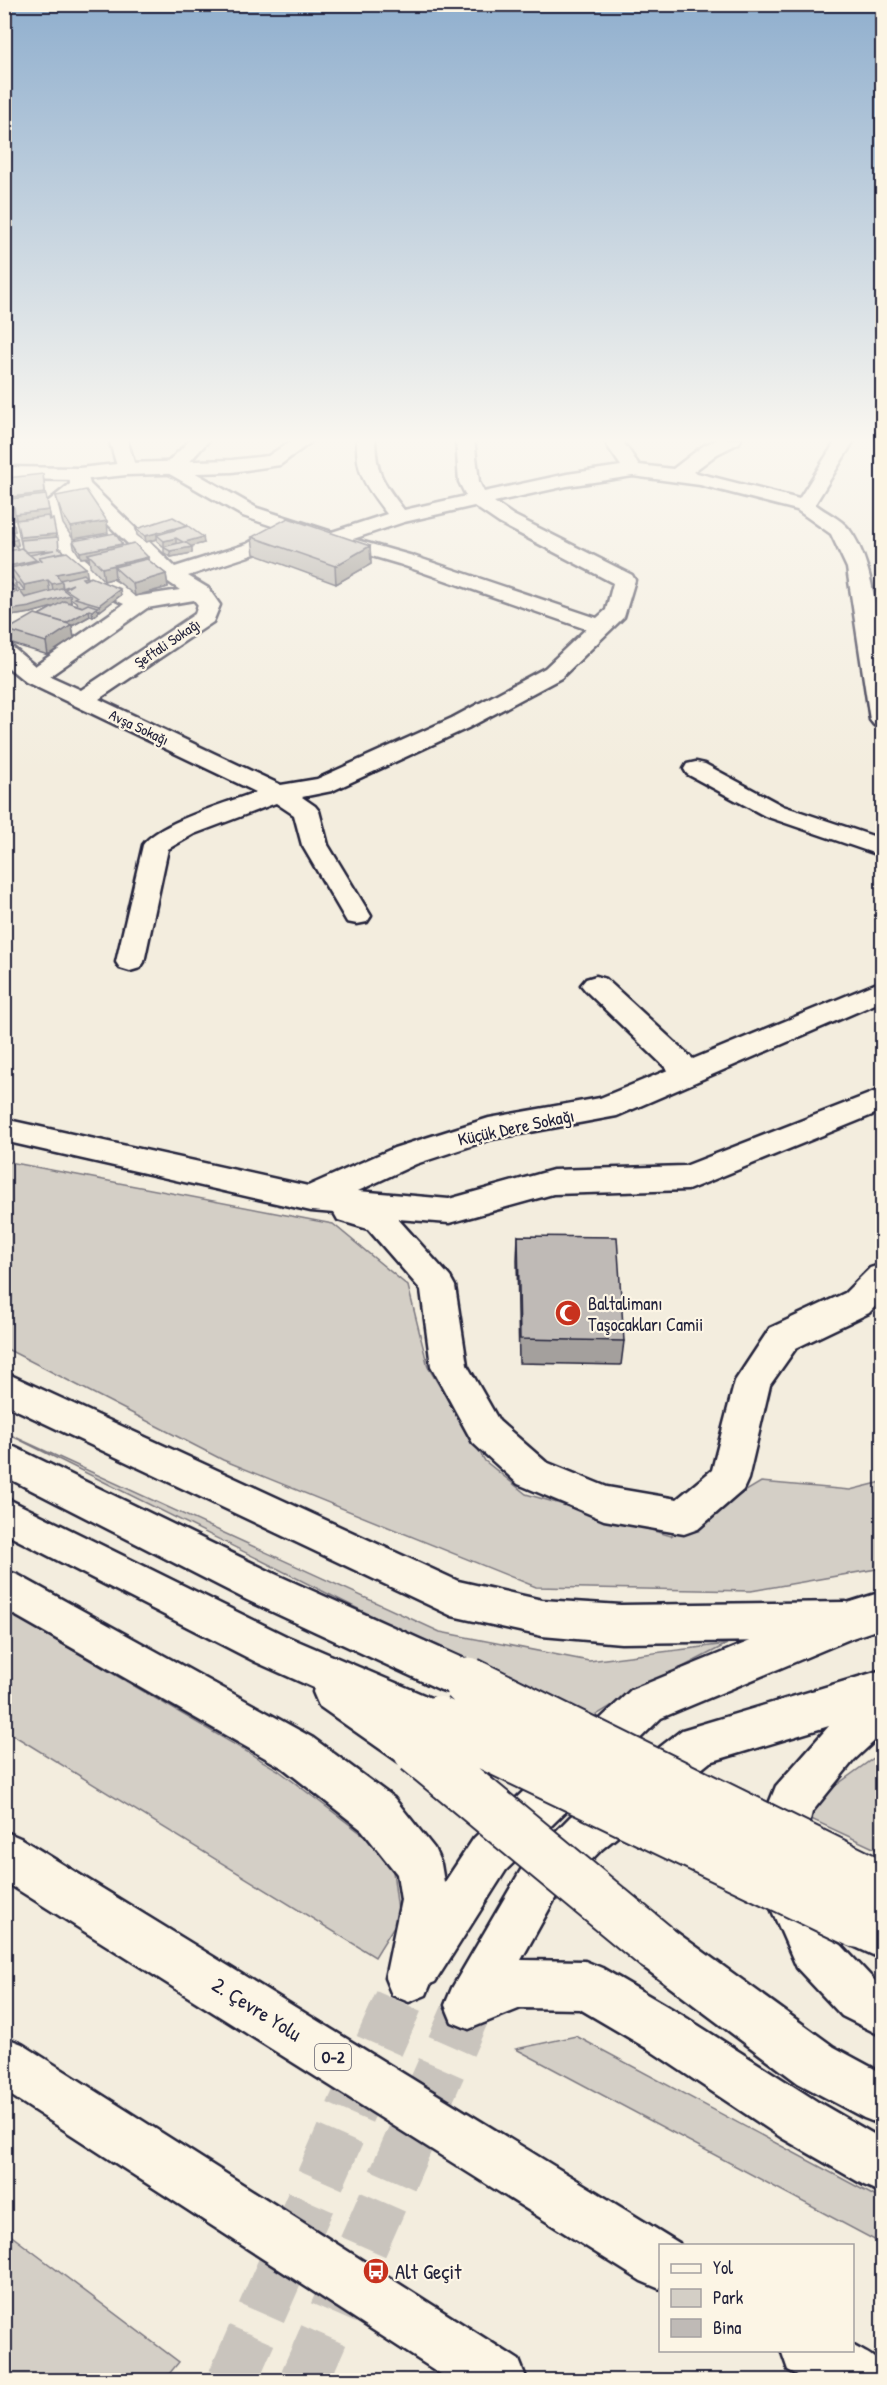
<svg xmlns="http://www.w3.org/2000/svg" width="887" height="2385" font-family="'Patrick Hand',sans-serif">
<rect width="100%" height="100%" fill="#f3edde"/>
<filter id="ink" filterUnits="userSpaceOnUse"><feTurbulence type="fractalNoise" baseFrequency=".0167" numOctaves="2"/><feDisplacementMap in="SourceGraphic" scale="12" xChannelSelector="R" yChannelSelector="G"/><feConvolveMatrix kernelMatrix="1 2 1 2 8 2 1 2 1" color-interpolation-filters="sRGB"/></filter>
<g filter="url(#ink)">
<!-- green -->
<path fill="#d4cfc6" stroke="#7b7880" stroke-width="1.5" d="M4,1161L333,1224L408,1286L428,1367L485,1461L526,1494L671,1536L761,1482L850,1490L882,1482V1568L751,1591L536,1587L223,1460L5,1348Z
M4,1432L440,1632L589,1661L727,1644L631,1694L585,1722Z
M4,1610L278,1770L391,1856L399,1918L375,1957L5,1730Z
M882,1752V1852L809,1818L824,1794Z
M576,2036L882,2200V2244L516,2049Z
M5,2231L179,2362L164,2380H5Z"/>
<g fill="none" stroke-linecap="round" stroke-linejoin="round">
<!-- secondary-tunnel -->
<path stroke="#c9c4bd" stroke-width="49" stroke-dasharray="49 24" stroke-linecap="butt" d="M232,2380L409,1978
M304,2380L469,2005"/>
<defs>
<path id="street" d="M109,439H127L136,469L133,473H119Z
M191,439H210L185,467L257,508L332,532L387,514C366,486 356,476 357,439H375C376,475 383,482 404,510L466,496L459,482L456,439H474L479,482L484,492L567,474L621,466L603,439H621L639,465L673,469L703,446L718,439H741L739,443L717,454L693,472L799,499L837,439H855L815,504C825,512 841,519 849,529C882,572 882,673 882,727L874,725L870,720L847,568L831,534L797,510L700,485L633,476L567,486L494,502L513,515L632,575L635,580L624,617L561,678L468,728L332,791L302,797L315,806L319,811L328,845L371,916L367,922L357,924L347,922L302,845L294,815L276,803L194,834L168,849L144,962L140,968L130,971L120,968L116,962L143,845C158,823 229,802 256,792L26,682L4,664V645L12,647L35,666L124,604C72,579 58,560 45,504L70,484L69,474L72,470H86L90,484L175,567L247,544L275,527L243,516L166,472L163,468L166,464ZM79,496L164,579L180,590L140,596L106,576L85,559L75,540L65,506ZM474,506L499,523L613,583L606,610L597,618L413,556L353,539L404,522ZM294,533L399,564L586,629L545,668L452,718L317,779L281,785L99,699L213,622L220,605L208,588L188,576L261,552ZM194,600L198,605L195,614L81,690L50,676L147,608Z
M696,762L705,764L783,806L882,839V856L765,816L687,774L684,769L687,764Z
M596,976L606,979L693,1059L882,981V1001L617,1116L492,1139L416,1164L358,1191L449,1199L553,1170L685,1166L882,1089V1111L688,1190L553,1194L449,1223L398,1219L450,1277L455,1286L467,1365L499,1421L546,1462L607,1487L677,1499L712,1470L735,1381L770,1328L845,1293L870,1268L882,1264V1299L869,1313L796,1348L770,1385L748,1479L743,1490L698,1529L684,1534L604,1520L518,1484L473,1443L431,1366L421,1290L368,1229L338,1220L334,1213L311,1211L4,1141V1119L308,1186L394,1148L489,1118L600,1098L668,1070L586,991L581,985L586,979Z"/>
<path id="secondary" d="M294,439H315L280,465L232,472L126,475L79,480L4,479V467L79,468L126,463L232,460L268,456Z"/>
<path id="primary" d="M882,1592V1628L852,1638L661,1718L506,1870L435,1982L418,1989L401,1982L394,1965L401,1948L474,1838L631,1690L831,1608Z
M882,1670V1734L854,1760L812,1812L802,1853L811,1893L831,1934L876,1982L882,1985V2036L842,2016L797,1968L766,1897L756,1853L770,1801L776,1786L829,1726L710,1762L602,1849L557,1895L521,1960L585,1961L602,1968L682,2015L818,2102L882,2139V2193L864,2185L782,2138L648,2049L580,2009L521,2008L469,2029L452,2022L445,2005L452,1988L525,1863L570,1817L682,1730Z"/>
<path id="highway" d="M4,1372L458,1581L542,1600L621,1605L846,1602L861,1608L867,1621L861,1634L846,1640L621,1643L542,1636L452,1616L4,1404Z
M4,1442L275,1574L471,1662L477,1676L471,1690L456,1695L441,1690L247,1600L4,1476Z
M4,1497L286,1636L452,1707L459,1721L452,1735L436,1741L440,1750L433,1765L418,1771L403,1765L319,1706L313,1692L314,1688L256,1662L4,1533Z
M4,1570L18,1575L313,1738L394,1798L434,1848L441,1864L447,1900L433,1978L426,1995L409,2002L392,1995L385,1978L401,1900L397,1874L362,1830L283,1768L4,1609Z
M4,1831L20,1838L679,2243L680,2246H660V2289L641,2281L4,1881Z
M857,1899L882,1911V1959L840,1940L833,1923L840,1906Z
M655,1922L672,1929L834,2047L882,2073V2125L864,2118L798,2083L638,1963L631,1946L638,1929Z
M4,2037L22,2044L519,2360L527,2380H450L4,2091Z
M852,2345C871,2356 882,2357 882,2380H807L788,2370L781,2350H852Z"/>
</defs>
<!-- street casing -->
<use href="#street" stroke="#22223b" stroke-width="5"/>
<!-- secondary casing -->
<use href="#secondary" stroke="#22223b" stroke-width="5"/>
<!-- primary casing -->
<use href="#primary" stroke="#22223b" stroke-width="5"/>
<!-- highway casing -->
<use href="#highway" stroke="#22223b" stroke-width="5"/>
<!-- street -->
<use href="#street" fill="#fcf5e5" fill-rule="evenodd"/>
<!-- secondary -->
<use href="#secondary" fill="#fcf5e5" fill-rule="evenodd"/>
<!-- primary -->
<use href="#primary" fill="#fcf5e5" fill-rule="evenodd"/>
<!-- highway -->
<use href="#highway" fill="#fcf5e5" fill-rule="evenodd"/>
<defs>
<path id="highway-bridge-far1" d="M456,1676L471,1683"/>
<path id="highway-bridge" d="M468,1682L875,1883
M437,1721L857,1923
M418,1750L655,1946"/>
</defs>
<!-- highway-bridge-far1 casing -->
<use href="#highway-bridge-far1" stroke="#22223b" stroke-width="41" stroke-linecap="butt"/>
<!-- highway-bridge casing -->
<use href="#highway-bridge" stroke="#22223b" stroke-width="53" stroke-linecap="butt"/>
<!-- highway-bridge-far1 -->
<use href="#highway-bridge-far1" stroke="#fcf5e5" stroke-width="37"/>
<!-- highway-bridge -->
<use href="#highway-bridge" stroke="#fcf5e5" stroke-width="49"/>
</g>
<!-- wall -->
<path fill="#a4a09d" stroke="#22223b" stroke-width="1.5" fill-rule="evenodd" d="M7,478L46,497L51,519L59,549L64,552L88,578L121,595L100,611L97,610L98,613L93,617L90,616L72,626L74,638L48,655L9,643L7,630L39,615L55,606L31,613L4,617L8,500L12,509L11,499ZM8,516H13L14,519H16L22,548L18,549L16,546L18,545L17,539L12,532L15,531ZM13,578L16,583L15,584V588L7,579ZM70,598L76,602L77,605L83,607H82L68,602H71Z
M56,496L108,533L73,539L63,524Z
M187,527L204,543L191,546L192,553L171,557L164,553V547L157,541V539L146,542L137,535L136,529Z
M252,537L370,546L371,564L336,584L254,554Z
M73,541L122,544V546L148,560L166,574L168,587L135,596L115,579V578L104,581L90,566L89,557L81,558L74,547Z
M518,1236L624,1341L621,1365L519,1363L517,1260Z"/>
<!-- shaded-wall -->
<path fill="#86827f" stroke="#22223b" stroke-width="1.5" d="M43,474L47,505L14,509L16,519H14L13,516L4,517V511L13,507L11,497Z
M49,510L51,522L18,526L15,514Z
M107,521L108,533L73,539L71,527Z
M14,525L15,531L4,533V527Z
M187,525L188,531L157,535V539L146,542L145,536Z
M56,534L57,540L21,543L20,537Z
M203,537L204,543L185,548V542Z
M176,538V544L164,547V541Z
M17,539L18,545L12,547L11,541Z
M122,544L123,550L88,554L89,557L81,558L80,552Z
M370,546L371,564L336,584L335,566Z
M192,547V553L171,557L170,551Z
M148,557L149,569L114,567L115,578L104,581L102,568Z
M36,560L37,564L11,568L13,578L4,580V567Z
M86,568L88,580L62,586L64,594L54,597L52,584L56,574Z
M166,574L168,587L135,596L133,584Z
M48,580L50,593L21,598L20,591H25L24,585Z
M16,589L17,595L4,599V592Z
M120,589L121,595L100,611L99,605Z
M70,595L71,602L31,613L4,617V611Z
M97,607L98,613L93,617L92,611Z
M89,610L90,616L72,626L74,638L48,655L46,642L62,625Z"/>
<!-- building -->
<path fill="#bfbab6" stroke="#22223b" stroke-width="1.5" d="M43,474L45,493L11,497L7,478Z
M86,490L107,521L71,527L61,512L56,496Z
M46,495L49,510L15,514L14,507H12L10,499Z
M8,500L12,509L4,511V501Z
M4,515H7L14,525L4,527Z
M48,516L49,520L53,519L56,534L20,537L16,520Z
M173,517L187,525L145,536L136,529Z
M288,518L370,546L335,566L252,537Z
M188,526L203,537L185,542L192,547L170,551L163,547L183,542L176,538L164,541L157,535Z
M10,529L17,539L11,541L18,549L4,552V530Z
M115,533L122,544L80,552L73,541Z
M58,537L59,549H62L64,552L39,557L40,560L37,561L36,560L30,555L54,550L26,552L22,548L21,540Z
M134,543L148,557L102,568L88,554Z
M21,548L36,560L4,567V552Z
M67,552L86,568L56,574L62,582L52,584L48,580L24,585L11,568L42,560L39,557Z
M147,559L166,574L133,584L114,567Z
M84,574L87,577L82,578L84,580L91,577L120,589L99,605L75,598L77,597L65,589L73,584L63,588L62,582L60,580Z
M4,577L16,589L4,592Z
M19,583L25,591H20L15,584Z
M61,588L70,595L30,607L4,611V595L20,591L25,598Z
M64,601L82,607L88,604L97,607L92,611L89,610L66,623L39,615Z
M35,614L72,625L46,642L7,630Z
M518,1236L617,1237L624,1341L520,1339Z"/>
</g>
<!-- sky -->
<linearGradient id="sky" x2="0" y2="1"><stop stop-color="#90afce"/><stop offset="0.57" stop-color="#faf7f0"/><stop offset="1" stop-color="#faf7f0" stop-opacity="0"/></linearGradient>
<rect width="887" height="773" fill="url(#sky)"/>
<!-- icons -->
<defs>
<symbol id="mosque-disc" viewBox="-11 -11 22 22"><circle r="9.5" fill="#c8321e" stroke="#fcf5e5"/><path d="M3.5-4.9A6 6 0 1 0 3.5 4.9A5 5 0 1 1 3.5-4.9Z" fill="#fff"/></symbol>
<symbol id="bus-disc" viewBox="-11 -11 22 22"><circle r="9.5" fill="#c8321e" stroke="#fcf5e5"/><path d="M-5-6H5V4H4V6H2V4H-2V6H-4V4H-5ZM-3.5-4V0h7V-4ZM-3.5 1.2v1.5H-2V1.2ZM2 1.2v1.5H3.5V1.2Z" fill="#fff"/></symbol>
</defs>
<g fill-rule="evenodd">
<use href="#mosque-disc" x="553" y="1298" width="30" height="30"/>
<use href="#bus-disc" x="361" y="2256" width="30" height="30"/>
</g>
<g text-anchor="middle" dominant-baseline="central" stroke-width="4.5" stroke-linejoin="round" paint-order="stroke">
<!-- far-street labels -->
<g font-size="15" fill="#22223b" stroke="#fcf5e5">
<text transform="translate(167 643) rotate(-34)">Şeftali Sokağı</text>
<text transform="translate(139 727) rotate(25)">Avşa Sokağı</text>
</g>
<!-- shield labels -->
<rect fill="#fcf5e5" stroke="#63616e" stroke-width="1.5" x="315" y="2044" width="36" height="26" rx="4.5"/>
<g font-size="16" font-weight="bold" fill="#22223b">
<text x="333" y="2057">O-2</text>
</g>
<!-- street labels -->
<g font-size="18" fill="#22223b" stroke="#fcf5e5">
<text transform="translate(516 1127) rotate(-12)">Küçük Dere Sokağı</text>
</g>
<!-- poi labels -->
<g font-size="18" fill="#22223b" stroke="#fcf5e5" text-anchor="start">
<text x="588" y="1303">Baltalimanı<tspan x="588" dy="21">Taşocakları Camii</tspan></text>
</g>
<!-- near-street labels -->
<g font-size="21" fill="#22223b" stroke="#fcf5e5">
<text transform="translate(257 2009) rotate(32)">2. Çevre Yolu</text>
</g>
<!-- near-poi labels -->
<g font-size="21" fill="#22223b" stroke="#fcf5e5" text-anchor="start">
<text x="395" y="2271">Alt Geçit</text>
</g>
</g>
<!-- margin -->
<rect width="887" height="2385" fill="none" stroke="#fcf5e5" stroke-width="24"/>
<rect x="12" y="12" width="863" height="2361" fill="none" stroke="#22223b" stroke-width="2" filter="url(#ink)"/>
<!-- legend -->
<rect x="659" y="2244" width="195" height="108" fill="#fcf5e5" stroke="#a5a1a1" stroke-width="1.5"/>
<rect x="671" y="2264" width="30" height="9" fill="#fcf5e5" stroke="#a5a1a1" stroke-width="1.5"/>
<text x="713" y="2274" font-size="18" fill="#22223b">Yol</text>
<rect x="671" y="2289" width="30" height="18" fill="#d4cfc6" stroke="#a5a1a1" stroke-width="1.5"/>
<text x="713" y="2304" font-size="18" fill="#22223b">Park</text>
<rect x="671" y="2319" width="30" height="18" fill="#bfbab6" stroke="#a5a1a1" stroke-width="1.5"/>
<text x="713" y="2334" font-size="18" fill="#22223b">Bina</text>
</svg>
